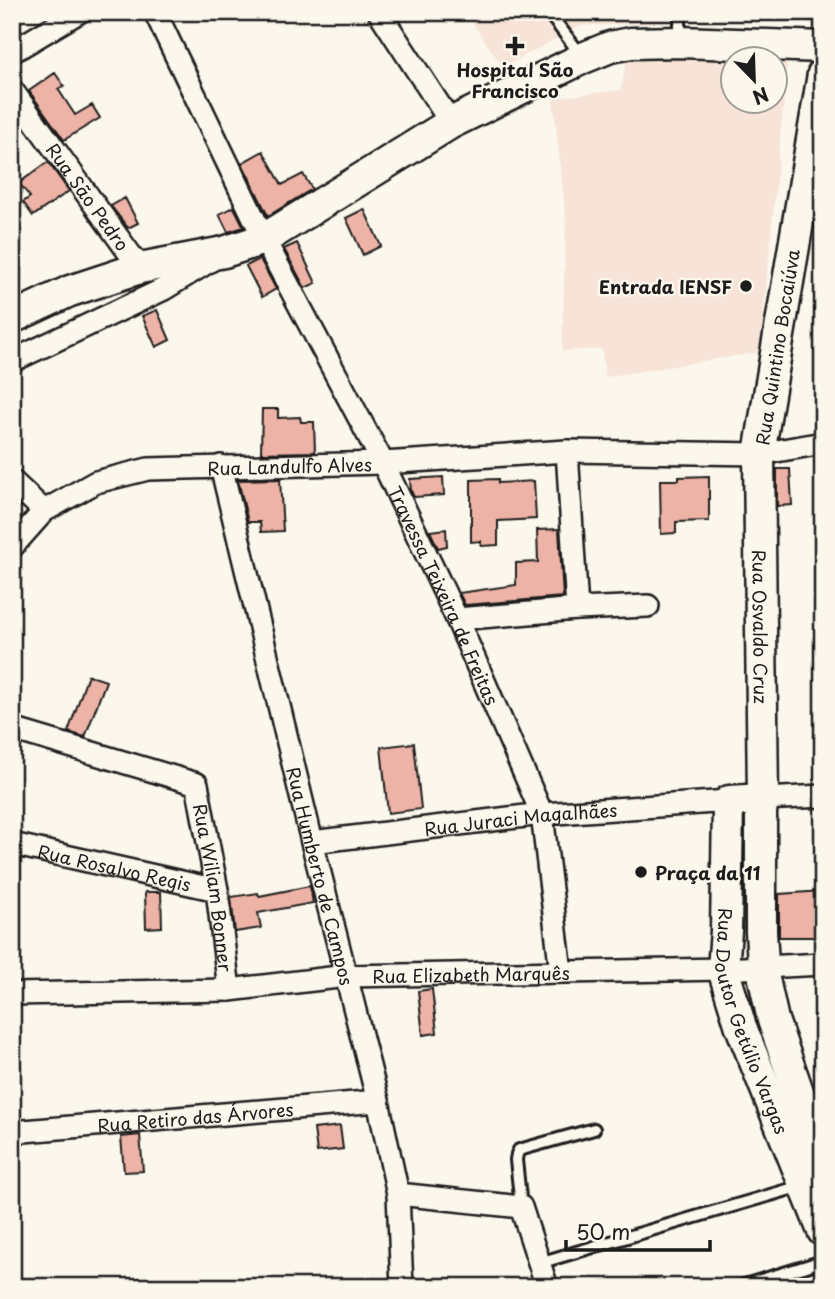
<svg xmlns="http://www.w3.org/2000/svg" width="835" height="1299" font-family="'Playpen Sans',sans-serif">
<rect width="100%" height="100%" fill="#fbf7ec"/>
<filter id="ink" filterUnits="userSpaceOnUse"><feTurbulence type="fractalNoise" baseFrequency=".0143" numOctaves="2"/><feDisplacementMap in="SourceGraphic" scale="14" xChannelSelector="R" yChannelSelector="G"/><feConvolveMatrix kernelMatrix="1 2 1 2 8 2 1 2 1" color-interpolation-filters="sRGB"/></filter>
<g filter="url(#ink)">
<!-- built -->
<path fill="#f7e3d7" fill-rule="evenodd" d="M465,12H663L664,22L580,26L503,67Z
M629,49L788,54L760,352L605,377L602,349L562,351L566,220L553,98L621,90ZM734,60H776V102H734Z"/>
<!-- green -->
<path fill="#b1dd9b" stroke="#667c5c" stroke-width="2" d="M752,816L751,928L738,915L741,823Z"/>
<!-- building -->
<path fill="#edb3a6" stroke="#1c1c1c" stroke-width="2" d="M55,73L64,86L58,89L75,115L92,105L100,118L64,140L29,91Z
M263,151L282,185L303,174L312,189L268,216L242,163Z
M48,162L69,191L33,216L23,202L30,197L19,183Z
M125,198L138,223L128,228L111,206Z
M234,207L244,227L228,232L219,214Z
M364,209L381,246L363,255L346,218Z
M297,243L316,283L305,288L284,249Z
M260,259L276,289L262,297L246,266Z
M157,310L170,340L156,347L142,316Z
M262,409H278V418L300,417L301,422H314L315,452L261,453Z
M777,469H790L792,505L777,506Z
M709,476V521L676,522V533L661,534L660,480H679V477Z
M443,477L444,495L414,497L411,491L410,479Z
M280,479L283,531L261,532L260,522H248L238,480Z
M498,479V483L534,481L536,519L498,521V545L481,546V541L471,542V480Z
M446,529L447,546L438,548L430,531Z
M559,529L563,597L465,605L459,593L516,585V563L538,562L537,530Z
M88,675L106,681L85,737L68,732Z
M414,743L421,809L388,813L381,747Z
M310,886L313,903L258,913L261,928L235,932L231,897L258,893L259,896Z
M823,891V910H818L821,937H779V894Z
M145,892H161L162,927L146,928Z
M432,989L437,1033L423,1035L418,991Z
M340,1126L343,1149L317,1152L314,1129Z
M140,1135L143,1171L124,1172L121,1137Z"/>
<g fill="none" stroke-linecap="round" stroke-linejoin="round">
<defs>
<path id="lane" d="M548,12L581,55
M680,12V39
M521,1207L516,1160L517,1154L519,1150L594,1129
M539,1263L801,1186
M738,1287L823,1261"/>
<g id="street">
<path id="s1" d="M155,12L264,239L383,463L457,619L542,814L561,972"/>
<path d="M379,12L451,123"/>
<path d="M12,52L79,12"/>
<path id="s2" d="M12,90L140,268"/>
<path d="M12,361L164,289L213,259"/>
<path d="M567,451L577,609"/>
<path id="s3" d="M221,466L312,842L378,1101L398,1194L402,1287"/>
<path d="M12,481L44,511"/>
<path id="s4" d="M12,547L44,511L96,482L148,469L383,463L567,451L759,454L823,443"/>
<path d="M457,619L577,609L648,606"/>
<path id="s5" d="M12,729L197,784L217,890L229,990"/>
<path d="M763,799L823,796"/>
<path id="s6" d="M312,842L542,814L729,801"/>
<path id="s7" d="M12,844L217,890"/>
<path id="s8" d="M12,994L229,990L347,976L723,969L823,964"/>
<path id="s9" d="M12,1132L378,1101"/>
<path d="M398,1194L521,1207L547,1287"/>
</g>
<g id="secondary">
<path id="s10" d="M823,74L759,454L763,799L761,812V932L764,979L773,1020L823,1163"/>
<path d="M12,318L70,291L140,268L224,252L264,239L451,123L583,58L610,47L631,43L680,42L823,47"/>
<path id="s11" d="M763,799L729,801L728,805L726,931L723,969L741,1027L823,1231"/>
</g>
</defs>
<!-- lane casing -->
<use href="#lane" stroke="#1c1c1c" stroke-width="16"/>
<!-- street casing -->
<use href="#street" stroke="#1c1c1c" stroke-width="26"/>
<!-- secondary casing -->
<use href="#secondary" stroke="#1c1c1c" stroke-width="35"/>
<!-- lane -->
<use href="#lane" stroke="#fbf7ec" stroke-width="10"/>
<!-- street -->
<use href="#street" stroke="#fbf7ec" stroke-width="21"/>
<!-- secondary -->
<use href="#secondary" stroke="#fbf7ec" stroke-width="30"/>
</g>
</g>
<!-- markers -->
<g fill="#1c1c1c" stroke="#fbf7ec" stroke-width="2.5">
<path d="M511.5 35.5h7v7h7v7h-7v7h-7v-7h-7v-7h7z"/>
<circle cx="746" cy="286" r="7"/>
<circle cx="641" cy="872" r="7"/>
</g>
<g text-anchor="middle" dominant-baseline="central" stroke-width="5" stroke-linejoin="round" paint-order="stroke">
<!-- poi labels -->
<g font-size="18" font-weight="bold" fill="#1c1c1c" stroke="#fbf7ec">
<text x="515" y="69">Hospital São<tspan x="515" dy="21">Francisco</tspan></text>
<text x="732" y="286" text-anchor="end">Entrada IENSF</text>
<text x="655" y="872" text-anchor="start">Praça da 11</text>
</g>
<!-- street labels -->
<g font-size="18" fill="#1c1c1c" stroke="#fbf7ec">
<text stroke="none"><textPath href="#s2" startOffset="131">Rua São Pedro</textPath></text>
<text transform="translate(777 347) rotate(-81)">Rua Quintino Bocaiúva</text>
<text stroke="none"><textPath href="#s4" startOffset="303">Rua Landulfo Alves</textPath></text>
<text stroke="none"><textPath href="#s1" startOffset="651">Travessa Teixeira de Freitas</textPath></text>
<text stroke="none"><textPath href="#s10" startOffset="558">Rua Osvaldo Cruz</textPath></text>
<text stroke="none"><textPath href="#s6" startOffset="210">Rua Juraci Magalhães</textPath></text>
<text stroke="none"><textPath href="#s7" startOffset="105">Rua Rosalvo Regis</textPath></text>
<text stroke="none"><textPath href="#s3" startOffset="422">Rua Humberto de Campos</textPath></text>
<text stroke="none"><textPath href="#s5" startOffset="298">Rua Wiliam Bonner</textPath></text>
<text stroke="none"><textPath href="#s8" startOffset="460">Rua Elizabeth Marquês</textPath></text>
<text stroke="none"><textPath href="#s11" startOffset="259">Rua Doutor Getúlio Vargas</textPath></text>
<text stroke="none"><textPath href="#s9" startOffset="184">Rua Retiro das Árvores</textPath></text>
</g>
</g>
<!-- margin -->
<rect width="835" height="1299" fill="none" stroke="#fbf7ec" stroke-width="42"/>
<rect x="21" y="21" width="793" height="1257" fill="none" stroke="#1c1c1c" stroke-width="2.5" filter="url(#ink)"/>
<!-- north arrow -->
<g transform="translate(754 80) rotate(157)"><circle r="33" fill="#fbf7ec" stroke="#a29f99" stroke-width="2"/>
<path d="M0-5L12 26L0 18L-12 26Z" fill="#1c1c1c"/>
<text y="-10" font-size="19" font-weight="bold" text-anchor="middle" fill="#1c1c1c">N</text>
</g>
<!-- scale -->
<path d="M566 1240v10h144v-10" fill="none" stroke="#1c1c1c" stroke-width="3.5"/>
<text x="576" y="1240" font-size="21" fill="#1c1c1c" stroke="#fbf7ec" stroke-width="5" paint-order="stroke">50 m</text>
</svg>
